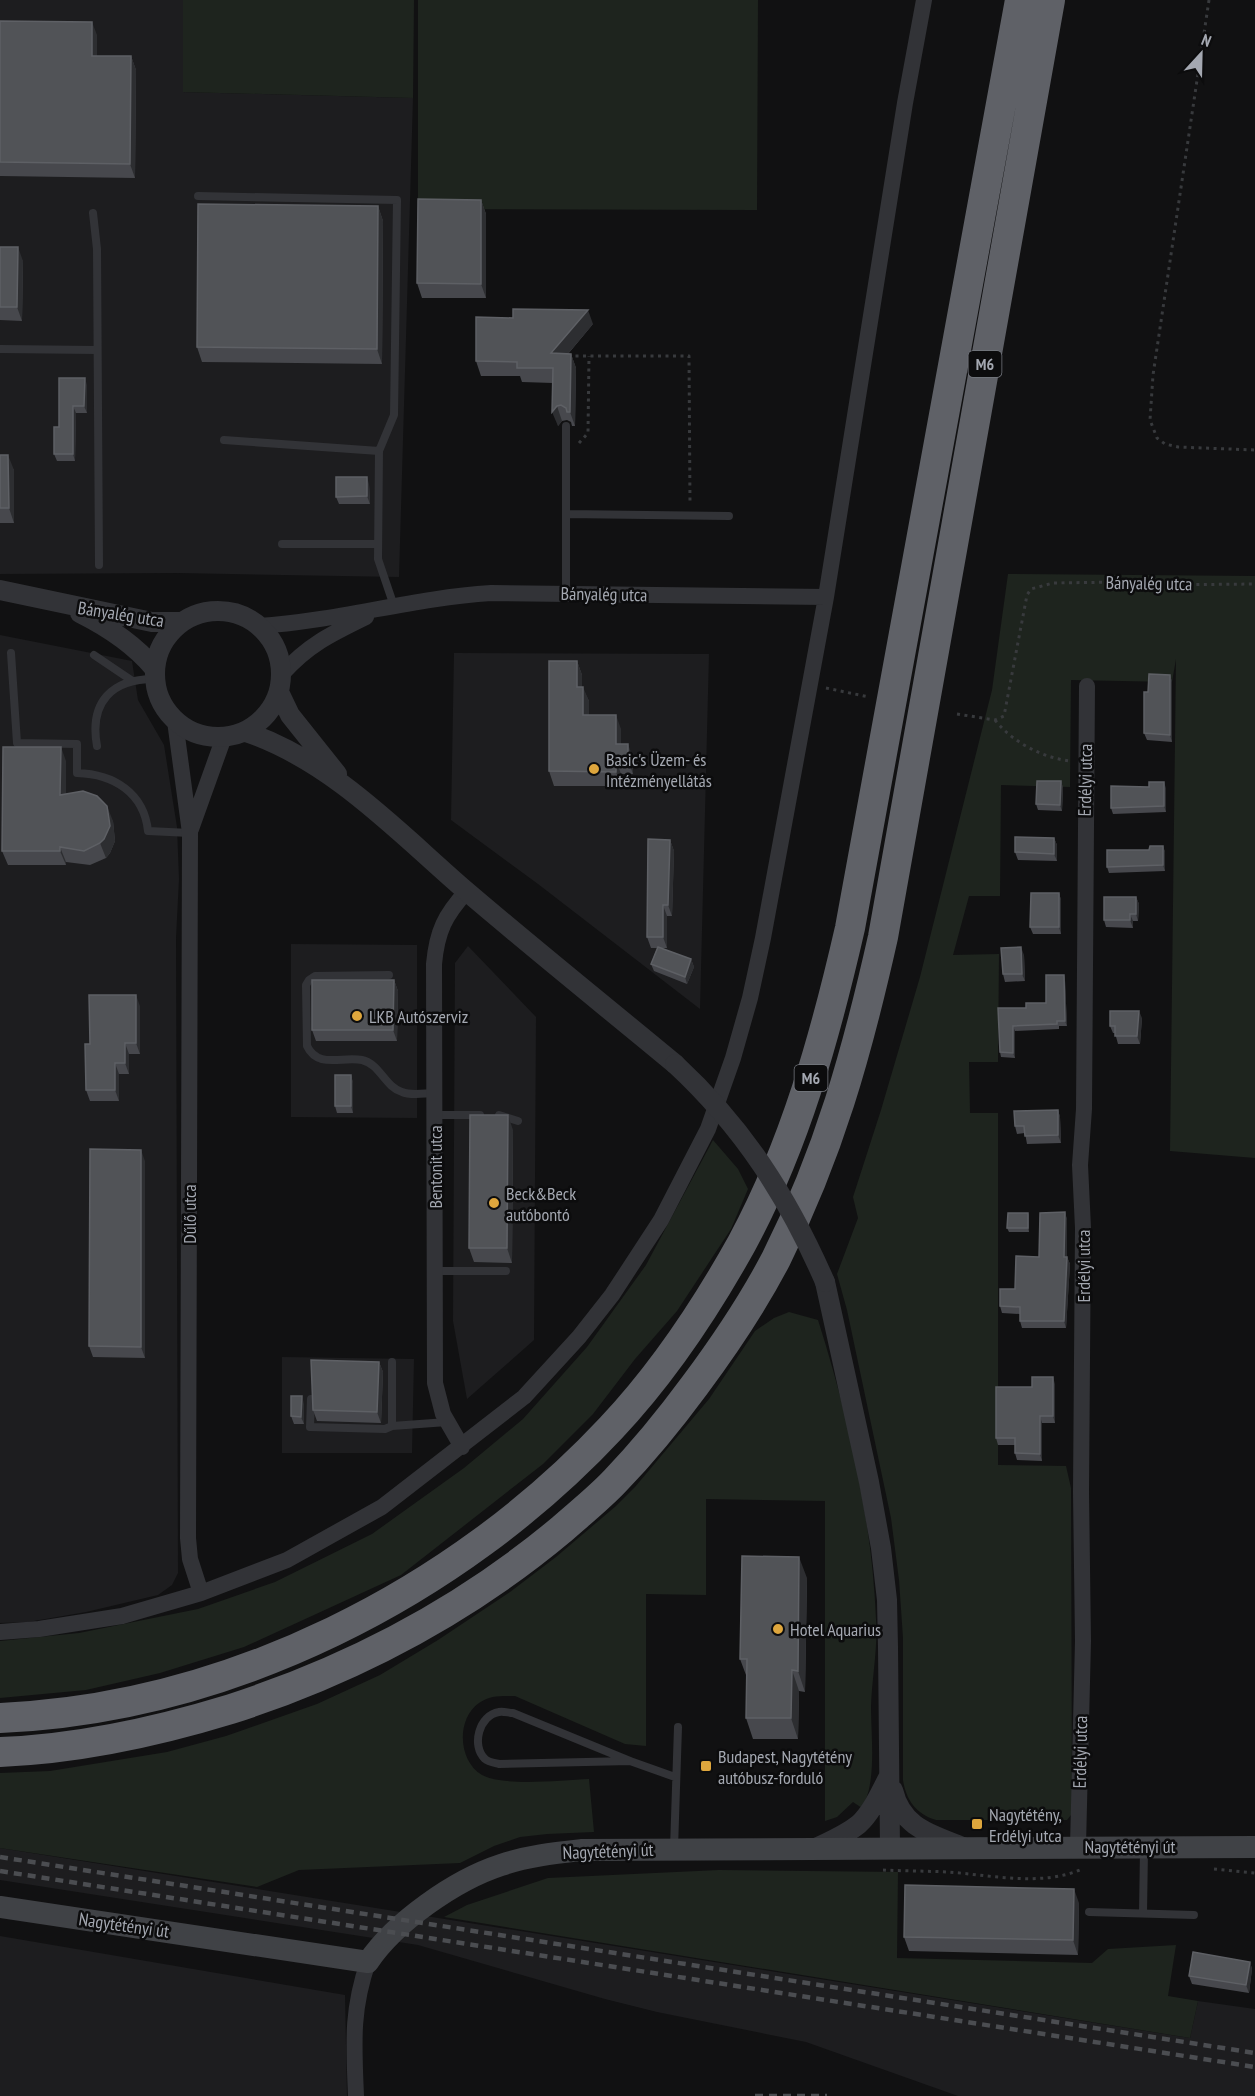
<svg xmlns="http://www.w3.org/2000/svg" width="1255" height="2096" font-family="'PT Sans Narrow',sans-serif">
<rect width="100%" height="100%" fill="#111112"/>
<!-- built -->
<path fill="#1d1d1f" d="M0,0H183V92L413,98L399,577L178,573L0,574Z
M0,635L132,661L138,700L164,745L177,827L179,879L176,938L178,1573L172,1585L158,1595L86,1612L28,1622L0,1623Z
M454,653L709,654L700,1009L538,884L451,820Z
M291,944L417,945V1118L291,1117Z
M468,946L536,1017L534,1340L467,1399L453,1321L455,963Z
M282,1357L414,1359L412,1453H282Z
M0,1848L1190,2038L1198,2001L1255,2009V2096H958L806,2042L657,2012L605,1999L418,1945L0,1880Z
M0,1936L345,1995L347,2096H0Z"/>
<!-- green -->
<path fill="#1e241e" d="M183,0H414L413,98L183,92Z
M418,0H758L757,210L418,209Z
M1008,574L1255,576V1158L1170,1151L1176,659L1172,682L1071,680L1070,787L1001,785L1000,896H969L953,955L999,954L998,1062H969L970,1113H998V1465L1066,1466L1071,1488L1072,1804L1071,1815L1067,1820H936C916,1814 906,1800 903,1780V1638L899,1580L891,1518L847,1310L837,1274L858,1218L853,1197L881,1110L920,977L992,690Z
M713,1140L738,1169L748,1189L731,1229L677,1311L635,1359L593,1414L543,1464L401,1575L244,1647L160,1673L86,1690L0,1698V1641L79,1633L198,1609L275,1582L372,1534L464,1468L523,1419L587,1347L646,1265Z
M789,1312L818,1320C848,1415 872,1519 876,1619C878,1648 872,1677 871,1706C871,1737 877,1782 862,1808L853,1802L837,1817L825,1821V1501L706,1499V1595L646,1594V1746L625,1744L515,1696C502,1696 490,1695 479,1703C456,1719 458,1761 482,1775C504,1787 562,1780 589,1779L594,1832L547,1834L520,1837L494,1846L460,1863L299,1870L257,1887L0,1848V1773L50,1771L167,1752L226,1736L317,1704L380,1675L438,1640L510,1592L556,1557L616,1506L635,1487L709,1399L755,1331L774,1318Z
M719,1870L898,1872L897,1958L1092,1963L1108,1949L1176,1945L1168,1996L1198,2001L1190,2038L444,1917L467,1905L548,1878Z"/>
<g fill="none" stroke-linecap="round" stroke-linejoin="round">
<!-- path -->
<path stroke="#383a3d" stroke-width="3" stroke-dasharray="3 4.5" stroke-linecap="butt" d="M1209,0L1153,375L1150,420L1157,438L1165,444L1178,447L1255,450
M568,356H689L690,504
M579,443L588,433L589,356
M826,688L869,697
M957,714L995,720L1004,716L1027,595L1031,589L1053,583L1121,582L1155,585L1255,584
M995,720C1012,742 1043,758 1070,761
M1214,1869L1255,1873
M883,1870C904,1871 926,1871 948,1872C990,1875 1042,1887 1082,1869"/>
<!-- service -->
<path stroke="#323337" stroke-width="8" d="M198,196L397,200L394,415L379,451L378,559L394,606
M93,213L97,249L99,565
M0,349L97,350
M566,426V514
M224,440L379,451
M282,544H378
M566,594V514L729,516
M11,653L17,743L77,744V773C114,774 144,793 148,831L190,833
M94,655L131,680
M97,746C89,702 112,679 154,679
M389,975L315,976L309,980L306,985L307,1046C318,1069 342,1056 362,1060C380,1064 385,1087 402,1092C411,1096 425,1093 435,1093
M435,1115H480
M499,1115L518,1121
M434,1271H506
M392,1362V1426
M311,1399L310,1427L385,1429L392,1426L447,1422
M630,1761L499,1764C495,1763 488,1762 485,1759C471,1746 479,1715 499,1712C503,1711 509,1713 513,1713L630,1761L675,1777
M674,1849L678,1727
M1089,1912L1194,1915
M1143,1913L1144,1850"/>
<!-- minor -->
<path stroke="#323337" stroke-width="16" d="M259,626C337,621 413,598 491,593L826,597
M282,674C308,645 331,634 366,617
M175,721L190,833L188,1538L190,1559L201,1593
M191,829L224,737
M462,1447L443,1414L435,1383L434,964C437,931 445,915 467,891
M0,1632L39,1629L122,1616L201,1593L287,1560L382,1507L524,1397L579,1337L612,1295L661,1220L708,1129L733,1058L750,998L763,938L826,597L905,103L924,0
M1078,1846L1083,1641L1081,1492L1083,1228L1080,1165L1084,1109L1087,686
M356,2096C354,2045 351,2011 368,1962"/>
<!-- tertiary -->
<path stroke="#323337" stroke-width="20" d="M0,590L152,622H182
M155 674a63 63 0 1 1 126 0a63 63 0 1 1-126 0Z
M80,613C108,627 134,644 154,668
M279,692L290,715L337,774
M246,732C332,761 398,832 465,890C534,949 605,1006 675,1064
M825,1282L869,1482L881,1548L887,1600L888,1647L890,1848
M893,1790C902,1828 931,1834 963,1847
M816,1848C831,1841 847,1834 859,1824C872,1812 880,1793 888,1778"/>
<!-- secondary -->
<path stroke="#404246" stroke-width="22" d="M0,1907L368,1962C395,1922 455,1880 501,1865C527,1856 555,1853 582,1850L1255,1847"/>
<!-- motorway -->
<path stroke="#5f6167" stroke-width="30" d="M0,1718C229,1708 456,1594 611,1428C661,1375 707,1306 742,1243C795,1145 825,1037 850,928L1020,0
M0,1752C78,1749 156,1732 231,1709C354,1669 463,1612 562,1529C580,1513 599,1498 615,1481C644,1451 670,1419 695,1385C724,1346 753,1303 776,1259C829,1153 857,1053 883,937L1050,0"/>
<!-- rail -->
<path stroke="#4b4d51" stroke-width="4.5" stroke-dasharray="8 6" stroke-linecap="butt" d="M0,1857L1255,2053
M0,1871L1255,2067
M755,2096H827"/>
<!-- tertiary-bridge -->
<path stroke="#323337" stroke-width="20" d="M675,1064C743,1127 788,1197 825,1282"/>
</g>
<!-- wall -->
<path fill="#47484d" d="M0,21L97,35V56H131L136,70L135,178L0,176Z
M481,200L486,214V298H422L417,283Z
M378,206L383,221L382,364L202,362L197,347Z
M0,232V247L23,261L22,321L0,320Z
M593,324L568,354H571L576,368L575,426H572L571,422L567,420L562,421L558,426L553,383L522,382L520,376H481L476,361Z
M87,385V413H76L75,461H57L54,454L59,427Z
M0,455L14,470V523H0Z
M369,484L370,504H339L336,497Z
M577,661L582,675V687L589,701V715L621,729V744L633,758V774H621V786H554L549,771Z
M1170,675L1172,682V742L1147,740L1144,733L1148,692Z
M66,761V794L113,821L115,841L110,853L106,858L90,865L66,862V865H8L2,851Z
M1061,781L1063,788L1062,811L1038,810L1036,804Z
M1166,788V812L1113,814L1111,808Z
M1054,838L1057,845V861L1018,860L1015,852Z
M670,840L674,851L672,916H667V948H661L691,959L694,967L687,984L654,971L651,964L657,948H651L647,937Z
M1163,846L1165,852V871L1109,873L1107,867Z
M1059,893L1061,900V934H1033L1030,927Z
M1136,897L1139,904L1138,921H1133V928L1106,927L1104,920Z
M1024,955L1025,981L1005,982L1003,974Z
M394,980L398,991L397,1041H316L312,1030Z
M1065,980L1067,1026H1059V1029L1015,1031V1058L1001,1057L1000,1052L998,1008H1026L1046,1003Z
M140,1006V1054H129V1074H119V1101H90L86,1090L90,1044Z
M1142,1018L1140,1044H1118L1115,1033H1113L1110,1026Z
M351,1075L353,1083V1113H337L335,1106Z
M1058,1110L1060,1117L1061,1143L1027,1144L1025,1133L1017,1134L1015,1126Z
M513,1130L512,1263L474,1262L469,1248Z
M145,1161V1358L93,1357L89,1346Z
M1065,1212L1067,1220V1257L1070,1264L1066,1328H1022L1020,1321V1314L1002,1313L1000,1306L1015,1289L1039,1257Z
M1028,1213L1029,1217V1232H1009L1007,1228Z
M379,1362L383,1372L381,1423L317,1421L313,1410Z
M1055,1384V1423H1042V1461L1017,1460L1015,1453V1445H998L996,1438L1032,1387Z
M304,1404V1424H294L291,1416Z
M807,1578L805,1692L799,1691L798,1739H753L746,1718V1675L740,1659Z
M1079,1903L1078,1955L909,1951L904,1937Z
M1250,1962L1252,1969L1249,1993L1192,1984L1189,1976Z"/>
<!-- shaded-wall -->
<path fill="#2d2e31" d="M92,22L97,35V69L92,56Z
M131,56L136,70L135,178L130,164Z
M481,200L486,214V298L481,284Z
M378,206L383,221L382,364L377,349Z
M18,247L23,261L22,321L17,307Z
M588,310L593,324L556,368L551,353Z
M571,354L576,368L575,426L570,412Z
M85,378L87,385V413L84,406Z
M73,406L76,413L75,461L73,454Z
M557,406L562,421L558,426L552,412Z
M8,455L14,470V523L9,508Z
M367,477L369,484L370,504L367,496Z
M577,661L582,675V701L577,687Z
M1170,675L1172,682V742L1170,735Z
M583,687L589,701V729L583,715Z
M616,715L621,729V758L616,744Z
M628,744L633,758V774L628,760Z
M61,747L66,761V810L60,795Z
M616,760L621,774V786L616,772Z
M1061,781L1063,788L1062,811L1060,805Z
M1164,782L1166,788V812L1164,806Z
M107,806L113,821L115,841L110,853L106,858L100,843Z
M1054,838L1057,845V861L1054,854Z
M670,840L674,851L672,916L668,905Z
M1163,846L1165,852V871L1163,865Z
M60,847L66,862V865L60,851Z
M1059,893L1061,900V934L1059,927Z
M1136,897L1139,904L1138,921L1136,914Z
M663,905L667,916V948L663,937Z
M1130,914L1133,921V928L1130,920Z
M1021,947L1024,955L1025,981L1022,974Z
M691,959L694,967L687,984L685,977Z
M1064,975L1065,980L1067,1026L1065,1021Z
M394,980L398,991L397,1041L393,1030Z
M136,995L140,1006V1054L136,1043Z
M1139,1011L1142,1018L1140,1044L1137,1036Z
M1013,1026L1015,1031V1058L1013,1053Z
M125,1043L129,1054V1074L125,1063Z
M115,1063L119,1074V1101L115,1090Z
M351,1075L353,1083V1113L351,1106Z
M1058,1110L1060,1117L1061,1143L1058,1135Z
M508,1115L513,1130L512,1263L507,1248Z
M141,1150L145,1161V1358L141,1347Z
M1065,1212L1067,1220V1264L1064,1257Z
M1028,1213L1029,1217V1232L1028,1228Z
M1067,1257L1070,1264L1066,1328L1064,1321Z
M379,1362L383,1372L381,1423L377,1412Z
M1053,1377L1055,1384V1423L1053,1416Z
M302,1396L304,1404V1424L301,1417Z
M1040,1416L1042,1423V1461L1040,1454Z
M799,1557L807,1578L805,1692L798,1671Z
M792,1670L799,1691L798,1739L791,1718Z
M1074,1889L1079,1903L1078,1955L1073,1940Z
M1250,1962L1252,1969L1249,1993L1246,1985Z"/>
<!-- building -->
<path fill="#515357" stroke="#5e6065" stroke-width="1.5" d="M0,21L92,22V56H131L130,164L0,162Z
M418,199L481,200V284L417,283Z
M198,204L378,206L377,349L197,347Z
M0,247H18L17,307H0Z
M513,309L588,310L551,353L571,354L570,412H567L566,408L561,405L557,406L552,412L553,368H517V362L476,361V317L513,318Z
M59,378H85L84,406H73V454H54V427H59Z
M0,455H8L9,508H0Z
M336,477H367V496L336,497Z
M549,661H577V687H583V715H616V744H628V760H616V772L549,771Z
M1149,674L1170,675V735L1144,733V692H1148Z
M3,747H61L60,795L83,791L97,796L107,806L110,826L104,839L100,843L84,851L60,847V851H2Z
M1037,781H1061L1060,805L1036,804Z
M1149,782H1164V806L1111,808V786L1149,787Z
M1015,837L1054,838V854L1015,852Z
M648,839L670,840L668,905H663V937H647Z
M1150,846H1163V865L1107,867V850H1149Z
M1031,893H1059V927H1030Z
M1104,897H1136V914H1130V920H1104Z
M658,947L691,959L685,977L651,964Z
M1021,947L1022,974H1003L1001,948Z
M1046,975H1064L1065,1021H1057V1024L1013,1026V1053L1000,1052L998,1008H1026V1003H1046Z
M312,980H394L393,1030H312Z
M89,995H136V1043H125V1063H115V1090H86L85,1044H90Z
M1110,1011H1139L1137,1036H1115V1026H1110Z
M335,1075H351V1106H335Z
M1058,1110V1135L1025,1136L1024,1126H1015L1014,1111Z
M470,1115H508L507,1248H469Z
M90,1149L141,1150V1347L89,1346Z
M1065,1212L1064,1257H1067L1064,1321H1020V1307L1000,1306V1289H1015L1016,1256L1039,1257L1040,1213Z
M1008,1213H1028V1228H1007Z
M311,1360L379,1362L377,1412L313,1410Z
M1032,1377H1053V1416H1040V1454L1015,1453V1438H996V1387H1032Z
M291,1396H302L301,1417L291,1416Z
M742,1556L799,1557L798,1671L792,1670L791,1718H746L747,1659H740Z
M905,1885L1074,1889L1073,1940L904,1937Z
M1193,1952L1250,1962L1246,1985L1189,1976Z"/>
<!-- markers -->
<g fill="#dea63d" stroke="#0c0c0d" stroke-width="2">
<circle cx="594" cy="769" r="6"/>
<circle cx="357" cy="1016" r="6"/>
<circle cx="494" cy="1203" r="6"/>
<circle cx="778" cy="1629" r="6"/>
<rect x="700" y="1760" width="12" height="12" rx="3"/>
<rect x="971" y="1818" width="12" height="12" rx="3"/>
</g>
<g text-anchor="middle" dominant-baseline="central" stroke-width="5" stroke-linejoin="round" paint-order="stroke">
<!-- shield labels -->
<g fill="#0c0c0d" stroke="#767980" stroke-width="1.5">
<rect x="968.5" y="351" width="33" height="26" rx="4.5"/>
<rect x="794.5" y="1065" width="33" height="26" rx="4.5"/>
</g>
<g font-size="16" font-weight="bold" fill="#a4a8b1">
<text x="985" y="364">M6</text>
<text x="811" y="1078">M6</text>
</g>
<!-- street labels -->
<g font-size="18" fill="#a4a8b1" stroke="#0c0c0d">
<text transform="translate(1149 583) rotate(1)">Bányalég utca</text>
<text transform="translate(604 594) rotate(1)">Bányalég utca</text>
<text transform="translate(121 614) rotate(9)">Bányalég utca</text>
<text transform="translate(1085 780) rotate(-89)">Erdélyi utca</text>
<text transform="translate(435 1167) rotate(-90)">Bentonit utca</text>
<text transform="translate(189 1214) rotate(-90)">Dűlő utca</text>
<text transform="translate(1083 1266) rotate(-90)">Erdélyi utca</text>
<text transform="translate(1080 1752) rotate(-89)">Erdélyi utca</text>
<text x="1130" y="1846">Nagytétényi út</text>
<text transform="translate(608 1851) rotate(-2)">Nagytétényi út</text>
<text transform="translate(124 1925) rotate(8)">Nagytétényi út</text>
</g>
<!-- poi labels -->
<g font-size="18" fill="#a4a8b1" stroke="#0c0c0d" text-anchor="start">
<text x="606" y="759">Basic's Üzem- és<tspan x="606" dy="21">Intézményellátás</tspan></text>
<text x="369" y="1016">LKB Autószerviz</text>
<text x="506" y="1193">Beck&amp;Beck<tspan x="506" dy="21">autóbontó</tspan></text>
<text x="790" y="1629">Hotel Aquarius</text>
<text x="718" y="1756">Budapest, Nagytétény<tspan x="718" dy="21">autóbusz-forduló</tspan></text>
<text x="989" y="1814">Nagytétény,<tspan x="989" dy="21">Erdélyi utca</tspan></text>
</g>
</g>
<!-- north arrow -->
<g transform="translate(1201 54) rotate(22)" stroke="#0c0c0d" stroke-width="4.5" paint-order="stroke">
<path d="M0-4.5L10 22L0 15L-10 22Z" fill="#a4a8b1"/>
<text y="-9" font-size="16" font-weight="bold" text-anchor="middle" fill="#a4a8b1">N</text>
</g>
</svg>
